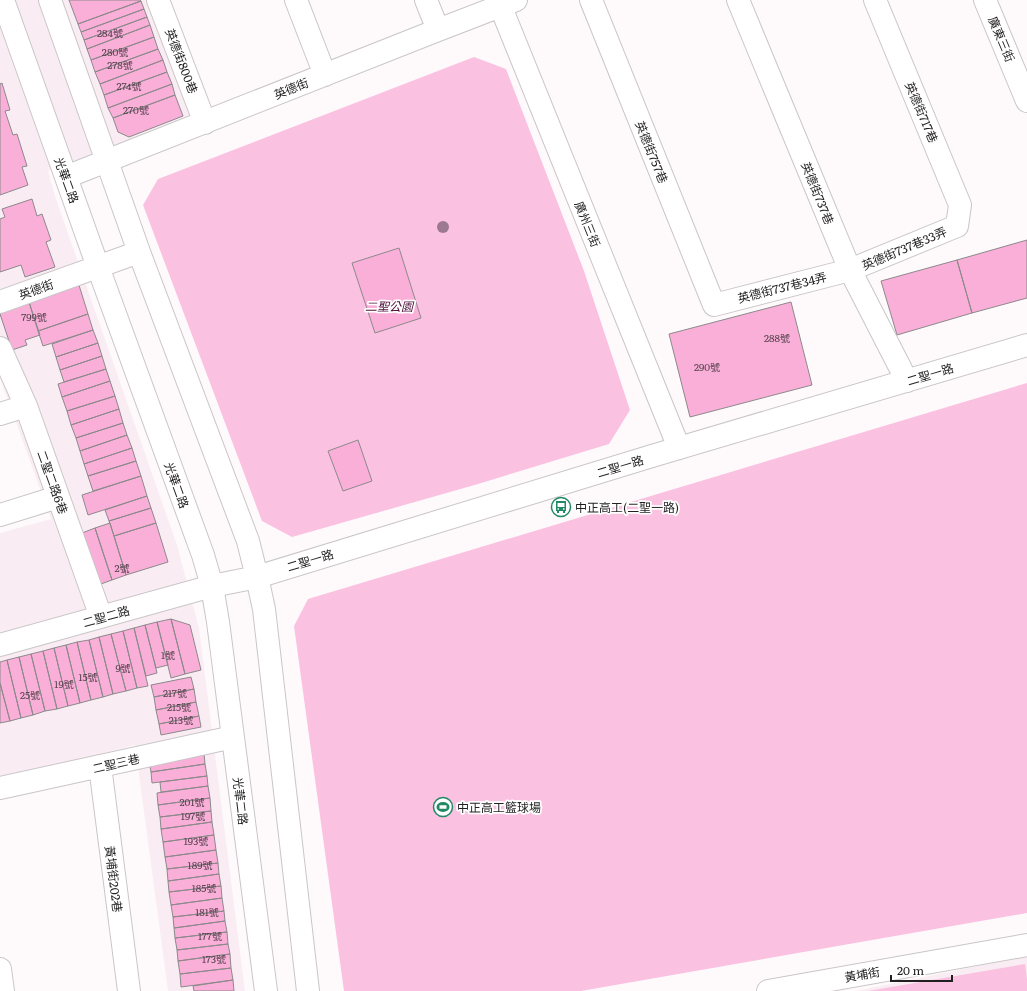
<svg xmlns="http://www.w3.org/2000/svg" width="1027" height="991" font-family="Literata,'Noto Sans TC',serif">
<rect width="100%" height="100%" fill="#fefafc"/>
<!-- built -->
<path fill="#f9edf3" d="M0,0H149L191,117L48,171L55,196L177,545L199,628L245,991H168L135,745L0,779V533L51,519L0,378Z
M1027,956V991H856Z"/>
<!-- green -->
<path fill="#fbc1e1" d="M474,57L506,69L584,271L630,410L609,444L478,484L292,537L262,521L143,205L158,179Z
M1027,383V913L581,991H344L294,626L308,599Z
M1025,964L1027,979V991H868Z"/>
<!-- building -->
<path fill="#faafd9" stroke="#8c898b" d="M69,0H140L141,1L78,24Z
M141,1L144,9L81,32L78,24Z
M144,9L147,17L84,40L81,32Z
M147,17L150,25L87,49L84,40Z
M150,25L154,37L91,60L87,49Z
M154,37L158,49L95,72L91,60Z
M158,49L163,60L100,84L95,72Z
M163,60L167,72L104,95L100,84Z
M167,72L172,84L108,108L104,95Z
M2,83L10,110L5,111L13,135L17,134L27,166L22,167L28,185L0,195V84Z
M172,84L175,95L113,118L108,108Z
M175,95L183,116L129,137L118,132L113,118Z
M32,199L37,216L42,214L51,240L46,242L55,267L25,277L21,265L0,272V219L5,217L2,209Z
M1027,240V298L972,313L957,260Z
M399,248L421,318L375,333L352,263Z
M957,260L972,313L897,335L881,281Z
M78,282L88,314L38,331L28,299Z
M28,299L40,335L25,340L27,345L12,350L0,314L6,306Z
M791,302L812,385L690,417L669,334Z
M88,314L93,330L43,346L38,331Z
M93,330L98,343L56,357L52,344Z
M98,343L102,356L60,370L56,357Z
M102,356L106,369L64,382L60,370Z
M106,369L110,381L62,397L58,384Z
M110,381L115,396L67,411L62,397Z
M115,396L119,409L71,425L67,411Z
M119,409L123,423L76,438L71,425Z
M123,423L127,435L80,451L76,438Z
M127,435L132,448L84,464L80,451Z
M358,440L372,481L343,491L328,451Z
M132,448L136,461L88,476L84,464Z
M136,461L141,476L93,491L88,476Z
M141,476L147,496L88,515L82,495Z
M147,496L151,508L109,521L105,510Z
M151,508L156,523L114,536L109,521Z
M110,523L126,575L112,580L95,528Z
M156,523L168,562L126,575L114,536Z
M95,528L112,580L98,585L82,533Z
M171,619L190,625L201,670L185,674Z
M171,619L185,674L171,678L157,622Z
M157,622L168,665L156,668L145,625Z
M145,625L157,673L146,676L134,628Z
M134,628L148,686L137,688L123,631Z
M123,631L137,688L126,691L111,634Z
M111,634L126,691L113,694L99,637Z
M99,637L113,694L103,697L89,640Z
M89,640L103,697L91,700L77,642Z
M77,642L91,700L80,703L66,645Z
M66,645L80,703L68,706L54,648Z
M54,648L68,706L57,709L43,651Z
M43,651L57,709L45,711L31,654Z
M31,654L45,711L33,715L19,657Z
M19,657L33,715L21,718L7,660Z
M7,660L21,718L10,721L0,683V662Z
M191,677L194,689L154,697L151,685Z
M0,683L10,721L0,723Z
M194,689L196,702L156,710L154,697Z
M196,702L199,716L159,724L156,710Z
M199,716L201,727L161,735L159,724Z
M204,753L205,764L151,772L149,761Z
M205,764L207,776L152,783L151,772Z
M207,776L208,786L161,792L160,782Z
M208,786L210,798L158,805L157,793Z
M210,798L211,811L160,817L158,805Z
M211,811L212,822L161,829L160,817Z
M212,822L214,835L163,842L161,829Z
M214,835L216,850L165,857L163,842Z
M216,850L218,863L167,869L165,857Z
M218,863L219,874L168,881L167,869Z
M219,874L221,886L169,892L168,881Z
M221,886L222,898L171,905L169,892Z
M222,898L224,911L173,917L171,905Z
M224,911L225,921L174,928L173,917Z
M225,921L227,932L175,938L174,928Z
M227,932L228,944L177,950L175,938Z
M228,944L230,954L178,961L177,950Z
M230,954L231,968L180,974L178,961Z
M231,968L233,980L181,987L180,974Z
M233,980L234,991H194L193,986Z"/>
<g fill="none" stroke-linecap="round" stroke-linejoin="round">
<defs>
<path id="minor" d="M3,0L98,267L203,555L212,586L218,622L266,991
M50,0L139,252L248,541L257,577L264,609L308,991
M158,0L205,123
M296,0L325,75
M426,0L438,30
M498,0L679,448
M591,0L714,305L850,270L957,226L960,205L875,0
M738,0L850,270L907,381
M985,0L1027,101
M66,177L438,30L516,0
M0,302L139,252
M0,348L26,406L101,617
M0,414L26,406
M0,515L58,497
M0,645L212,586L257,577L652,456L1027,345
M100,766L129,991
M0,788L233,737
M0,969L3,991
M768,991L1027,945"/>
</defs>
<!-- minor casing -->
<use href="#minor" stroke="#cac6c8" stroke-width="24"/>
<!-- minor -->
<use href="#minor" stroke="#fff" stroke-width="22"/>
</g>
<!-- trees -->
<circle fill="#9d7991" cx="443" cy="227" r="6"/>
<!-- icons -->
<defs>
<symbol id="bus-ring" viewBox="-11 -11 22 22"><circle r="9.5" fill="#fff" stroke="#218965" stroke-width="1.5"/><path d="M-5-6H5V4H4V6H2V4H-2V6H-4V4H-5ZM-3.5-4V0h7V-4ZM-3.5 1.2v1.5H-2V1.2ZM2 1.2v1.5H3.5V1.2Z" fill="#218965"/></symbol>
<symbol id="stadium-ring" viewBox="-11 -11 22 22"><circle r="9.5" fill="#fff" stroke="#218965" stroke-width="1.5"/><path d="M0-5a6.5 5 0 1 0 0 10a6.5 5 0 1 0 0-10ZM-3.5-1.8h7v3.6h-7Z" fill="#218965"/></symbol>
</defs>
<g fill-rule="evenodd">
<use href="#bus-ring" x="550" y="496" width="22" height="22"/>
<use href="#stadium-ring" x="432" y="796" width="22" height="22"/>
</g>
<g text-anchor="middle" dominant-baseline="central" stroke-width="3.5" stroke-linejoin="round" paint-order="stroke">
<!-- number labels -->
<g font-size="10" fill="#57434e">
<text x="110" y="32">284號</text>
<text x="115" y="51">280號</text>
<text x="120" y="64">278號</text>
<text x="129" y="85">274號</text>
<text x="136" y="109">270號</text>
<text x="34" y="316">799號</text>
<text x="777" y="337">288號</text>
<text x="707" y="366">290號</text>
<text x="122" y="567">2號</text>
<text x="168" y="654">1號</text>
<text x="123" y="667">9號</text>
<text x="88" y="676">15號</text>
<text x="64" y="683">19號</text>
<text x="175" y="692">217號</text>
<text x="30" y="694">25號</text>
<text x="179" y="706">215號</text>
<text x="181" y="719">213號</text>
<text x="192" y="801">201號</text>
<text x="193" y="815">197號</text>
<text x="196" y="840">193號</text>
<text x="200" y="864">189號</text>
<text x="204" y="887">185號</text>
<text x="207" y="911">181號</text>
<text x="210" y="935">177號</text>
<text x="214" y="958">173號</text>
</g>
<!-- street labels -->
<g font-size="12" fill="#211f20" stroke="#fff">
<text transform="translate(1002 39) rotate(67)">廣東三街</text>
<text transform="translate(182 61) rotate(69)">英德街800巷</text>
<text transform="translate(291 88) rotate(-22)">英德街</text>
<text transform="translate(922 112) rotate(67)">英德街717巷</text>
<text transform="translate(652 152) rotate(68)">英德街757巷</text>
<text transform="translate(67 180) rotate(70)">光華二路</text>
<text transform="translate(818 193) rotate(68)">英德街737巷</text>
<text transform="translate(588 224) rotate(68)">廣州三街</text>
<text transform="translate(904 248) rotate(-23)">英德街737巷33弄</text>
<text transform="translate(782 287) rotate(-14)">英德街737巷34弄</text>
<text transform="translate(36 289) rotate(-20)">英德街</text>
<text transform="translate(930 374) rotate(-17)">二聖一路</text>
<text transform="translate(620 466) rotate(-17)">二聖一路</text>
<text transform="translate(53 482) rotate(70)">二聖二路6巷</text>
<text transform="translate(177 485) rotate(70)">光華二路</text>
<text transform="translate(310 560) rotate(-17)">二聖一路</text>
<text transform="translate(106 616) rotate(-16)">二聖二路</text>
<text transform="translate(116 763) rotate(-13)">二聖三巷</text>
<text transform="translate(241 801) rotate(83)">光華二路</text>
<text transform="translate(114 879) rotate(83)">黃埔街202巷</text>
<text transform="translate(862 974) rotate(-10)">黃埔街</text>
</g>
<!-- park labels -->
<g font-size="12" font-style="italic" fill="#4e0f39" stroke="#fff">
<text x="389" y="306">二聖公園</text>
</g>
<!-- poi labels -->
<g font-size="12" fill="#211f20" stroke="#fff" text-anchor="start">
<text x="575" y="507">中正高工(二聖一路)</text>
<text x="457" y="807">中正高工籃球場</text>
</g>
</g>
<!-- scale -->
<path d="M891 975v6h61v-6" fill="none" stroke="#211f20" stroke-width="2"/>
<text x="897" y="975" font-size="12" fill="#211f20" stroke="#ffffff" stroke-width="3" paint-order="stroke">20 m</text>
</svg>
